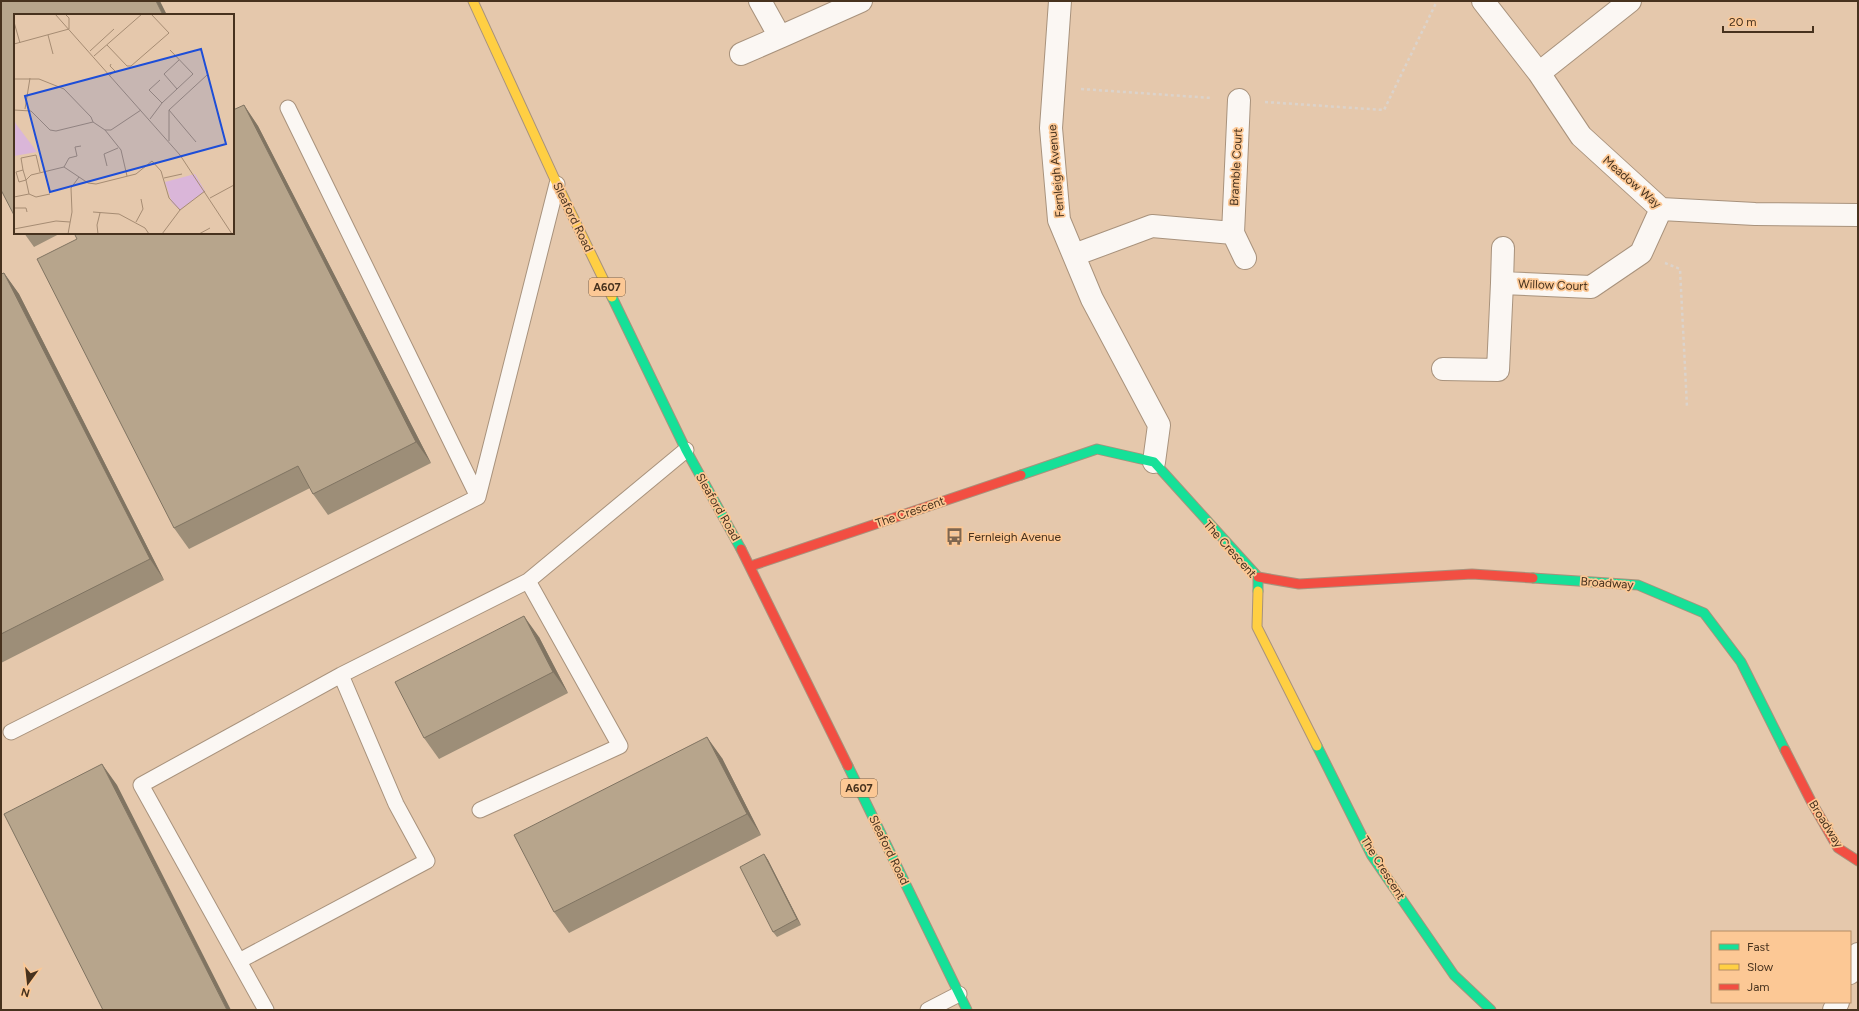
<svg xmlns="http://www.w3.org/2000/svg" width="1859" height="1011" font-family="Figtree,sans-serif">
<rect width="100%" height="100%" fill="#e5c8ac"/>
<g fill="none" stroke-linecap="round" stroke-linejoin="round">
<defs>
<path id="lane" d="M288,108L478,497
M11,732L478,497L557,184
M480,810L620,746L528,581
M239,961L427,861L396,804L341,675
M266,1010L141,785L341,675L528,581L686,450
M928,1010L959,994"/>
<path id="street" d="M760,1L780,37L861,1
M1060,1L1051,128L1059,220L1092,299L1159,425L1154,462
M1483,1L1539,73L1581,136L1661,209L1755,214L1858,215
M741,54L780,37
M1539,73L1630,1
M1233,233L1245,258
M1074,255L1152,226L1233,233L1239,100
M1502,283L1503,248
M1443,369L1498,370L1502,283L1591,287L1641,253L1661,209
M1850,973L1858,954
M1834,1010L1838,1002"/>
<path id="fast" d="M612,297L686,450L741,549
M1021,475L1097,449L1154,462L1258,577V591
M1533,578L1638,585L1704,613L1741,662L1785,750
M1317,746L1372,856L1454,975L1491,1010
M848,766L967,1010"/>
<path id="slow" d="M473,1L557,184L612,297
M1258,591L1257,627L1317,746"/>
<path id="jam" d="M741,549L848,766
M751,566L1021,475
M1258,577L1299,584L1472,574L1533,578
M1785,750L1811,801L1838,848L1858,861"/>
</defs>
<!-- lane casing -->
<use href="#lane" stroke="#a8927c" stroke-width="17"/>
<!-- street casing -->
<use href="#street" stroke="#a8927c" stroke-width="24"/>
<!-- fast casing -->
<use href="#fast" stroke="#a8927c" stroke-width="11"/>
<!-- slow casing -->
<use href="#slow" stroke="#a8927c" stroke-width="11"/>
<!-- jam casing -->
<use href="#jam" stroke="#a8927c" stroke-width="11"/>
<!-- path -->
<path stroke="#dcd3cb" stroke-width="2.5" stroke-dasharray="3 3" stroke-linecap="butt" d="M1081,89L1212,98
M1265,102L1384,110L1437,1
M1665,263L1680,269L1687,407"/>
<!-- lane -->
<use href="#lane" stroke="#fbf7f3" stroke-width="15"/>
<!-- street -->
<use href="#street" stroke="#fbf7f3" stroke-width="22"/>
<!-- fast -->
<use href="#fast" stroke="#16e098" stroke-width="9"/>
<!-- slow -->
<use href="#slow" stroke="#ffcf43" stroke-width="9"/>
<!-- jam -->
<use href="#jam" stroke="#f24e42" stroke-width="9"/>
</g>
<!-- wall -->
<path fill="#9d8e78" d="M244,105L258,126L431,463L328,515L313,494L310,488L189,549L174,528L77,239Z
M24,233H61L34,247Z
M4,273L19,294L164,580L1,663V274Z
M539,637L568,693L439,759L424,738Z
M722,758L761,835L569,933L554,912Z
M764,854L768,860L801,925L777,937L773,932Z"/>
<!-- shaded-wall -->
<path fill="#807462" d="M156,1H160L167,15H163Z
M244,105L258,126L431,463L416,442Z
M4,273L19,294L164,580L150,559Z
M524,616L539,637L568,693L553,672Z
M707,737L722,758L761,835L747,814Z
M102,764L117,785L231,1010H227Z
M764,854L768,860L801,925L797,919Z"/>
<!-- building -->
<path fill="#b7a58c" stroke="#807462" d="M1,1H156L163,15H15V217L1,190Z
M244,105L416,442L313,494L298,466L174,528L37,259L77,239L74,233H233V110Z
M4,273L150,559L1,634V274Z
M524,616L553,672L424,738L395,682Z
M707,737L747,814L554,912L514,835Z
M102,764L227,1010H103L4,814Z
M764,854L797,919L773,932L740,867Z"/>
<!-- icons -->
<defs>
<symbol id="bus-bare" viewBox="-9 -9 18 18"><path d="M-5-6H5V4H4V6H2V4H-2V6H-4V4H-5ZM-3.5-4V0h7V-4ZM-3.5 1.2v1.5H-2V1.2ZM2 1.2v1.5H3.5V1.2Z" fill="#7e6650" stroke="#fcc895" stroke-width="2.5" paint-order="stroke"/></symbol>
</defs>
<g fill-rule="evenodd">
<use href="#bus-bare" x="942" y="524" width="25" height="25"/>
</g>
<g text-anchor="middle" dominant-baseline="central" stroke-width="3.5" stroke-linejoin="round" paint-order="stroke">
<!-- shield labels -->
<g fill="#fcc895" stroke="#7d5f42" stroke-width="1">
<rect x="589" y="278" width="36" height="18" rx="3"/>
<rect x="841" y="779" width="36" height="18" rx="3"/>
</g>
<g font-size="11" font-weight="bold" fill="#47321e">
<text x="607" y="287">A607</text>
<text x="859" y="788">A607</text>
</g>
<!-- street labels -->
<g font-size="12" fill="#47321e" stroke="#fcc895">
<text transform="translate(1236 167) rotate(-87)">Bramble Court</text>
<text transform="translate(1056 171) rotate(-95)">Fernleigh Avenue</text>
<text transform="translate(1632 182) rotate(41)">Meadow Way</text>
<text transform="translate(573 217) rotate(64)">Sleaford Road</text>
<text transform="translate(1553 285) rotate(2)">Willow Court</text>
<text transform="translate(718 507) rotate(60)">Sleaford Road</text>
<text transform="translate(910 512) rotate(-19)">The Crescent</text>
<text transform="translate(1230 549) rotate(48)">The Crescent</text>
<text transform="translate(1607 583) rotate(4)">Broadway</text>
<text transform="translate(1826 824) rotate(58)">Broadway</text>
<text transform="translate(889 850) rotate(64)">Sleaford Road</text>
<text transform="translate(1383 868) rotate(58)">The Crescent</text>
</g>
<!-- poi labels -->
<g font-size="12" fill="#47321e" stroke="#fcc895" text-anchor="start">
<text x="968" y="537">Fernleigh Avenue</text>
</g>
</g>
<!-- overview -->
<g transform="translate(14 14)">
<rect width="220" height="220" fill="#e5c8ac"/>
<path d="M0,105L2,110L23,138L0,142ZM181,160L191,177L166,196L158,189L151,168Z" fill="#dab6d9"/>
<path fill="none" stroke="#a68c73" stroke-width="1" d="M41,0L166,141L218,220M0,8L6,29M34,21L39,40M0,30L55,15V4L51,0M93,31L113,52H117L155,19L137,0M76,37L100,15M80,42L128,0M96,61L101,57L96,52L97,50M0,65H25L50,75L77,103L79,108L91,116H97L127,96M146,66L135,76L148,89M163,75L150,60L165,46M11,95L16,64M0,96L17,97L36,116L42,117L79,108M155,96L182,128M136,105L148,89L179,60L156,36M91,116L107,136L113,162M155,127V96L193,61M93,152L90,140L104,134M50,153L55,144L63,142L61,133L67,132M9,156L7,144L22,141L26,158M9,156L12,166L5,168L2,158ZM150,164L168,160M15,180L12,166L17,161L50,153L74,169L82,170L122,160L138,147L147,157L155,184L166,196M15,180L22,183L36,180M0,183L15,180M196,184L220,171M0,194H12L13,198M79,198L105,200L131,214L135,220M122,208L129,195L127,185M0,215L42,207L56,208M54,220L58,198L57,174L65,163M84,220L83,211L86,199M148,220L166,196L191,177M185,220L196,214"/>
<path fill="#1d4ed8" fill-opacity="0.15" stroke="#1d4ed8" stroke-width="2" d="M187,35L212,130L36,178L11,82Z"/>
<rect width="220" height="220" fill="none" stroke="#47321e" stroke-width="2"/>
</g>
<!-- border -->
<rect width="1859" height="1011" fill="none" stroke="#47321e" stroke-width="4"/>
<!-- legend -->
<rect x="1711" y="931" width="140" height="72" fill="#fcc895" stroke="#b48c65"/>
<rect x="1719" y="944" width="20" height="6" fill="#16e098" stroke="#b48c65"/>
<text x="1747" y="951" font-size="12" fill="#47321e">Fast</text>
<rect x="1719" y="964" width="20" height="6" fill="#ffcf43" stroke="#b48c65"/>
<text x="1747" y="971" font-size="12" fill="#47321e">Slow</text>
<rect x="1719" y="984" width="20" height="6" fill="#f24e42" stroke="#b48c65"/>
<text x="1747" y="991" font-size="12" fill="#47321e">Jam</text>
<!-- north arrow -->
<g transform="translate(28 983) rotate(195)" stroke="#fcc895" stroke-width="3" paint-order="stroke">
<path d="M0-3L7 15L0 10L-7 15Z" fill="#47321e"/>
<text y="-6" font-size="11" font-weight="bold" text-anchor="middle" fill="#47321e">N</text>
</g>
<!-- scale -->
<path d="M1723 26v6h90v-6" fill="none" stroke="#47321e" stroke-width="2"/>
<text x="1729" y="26" font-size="12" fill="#47321e" stroke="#fcc895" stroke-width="3" paint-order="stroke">20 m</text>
</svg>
